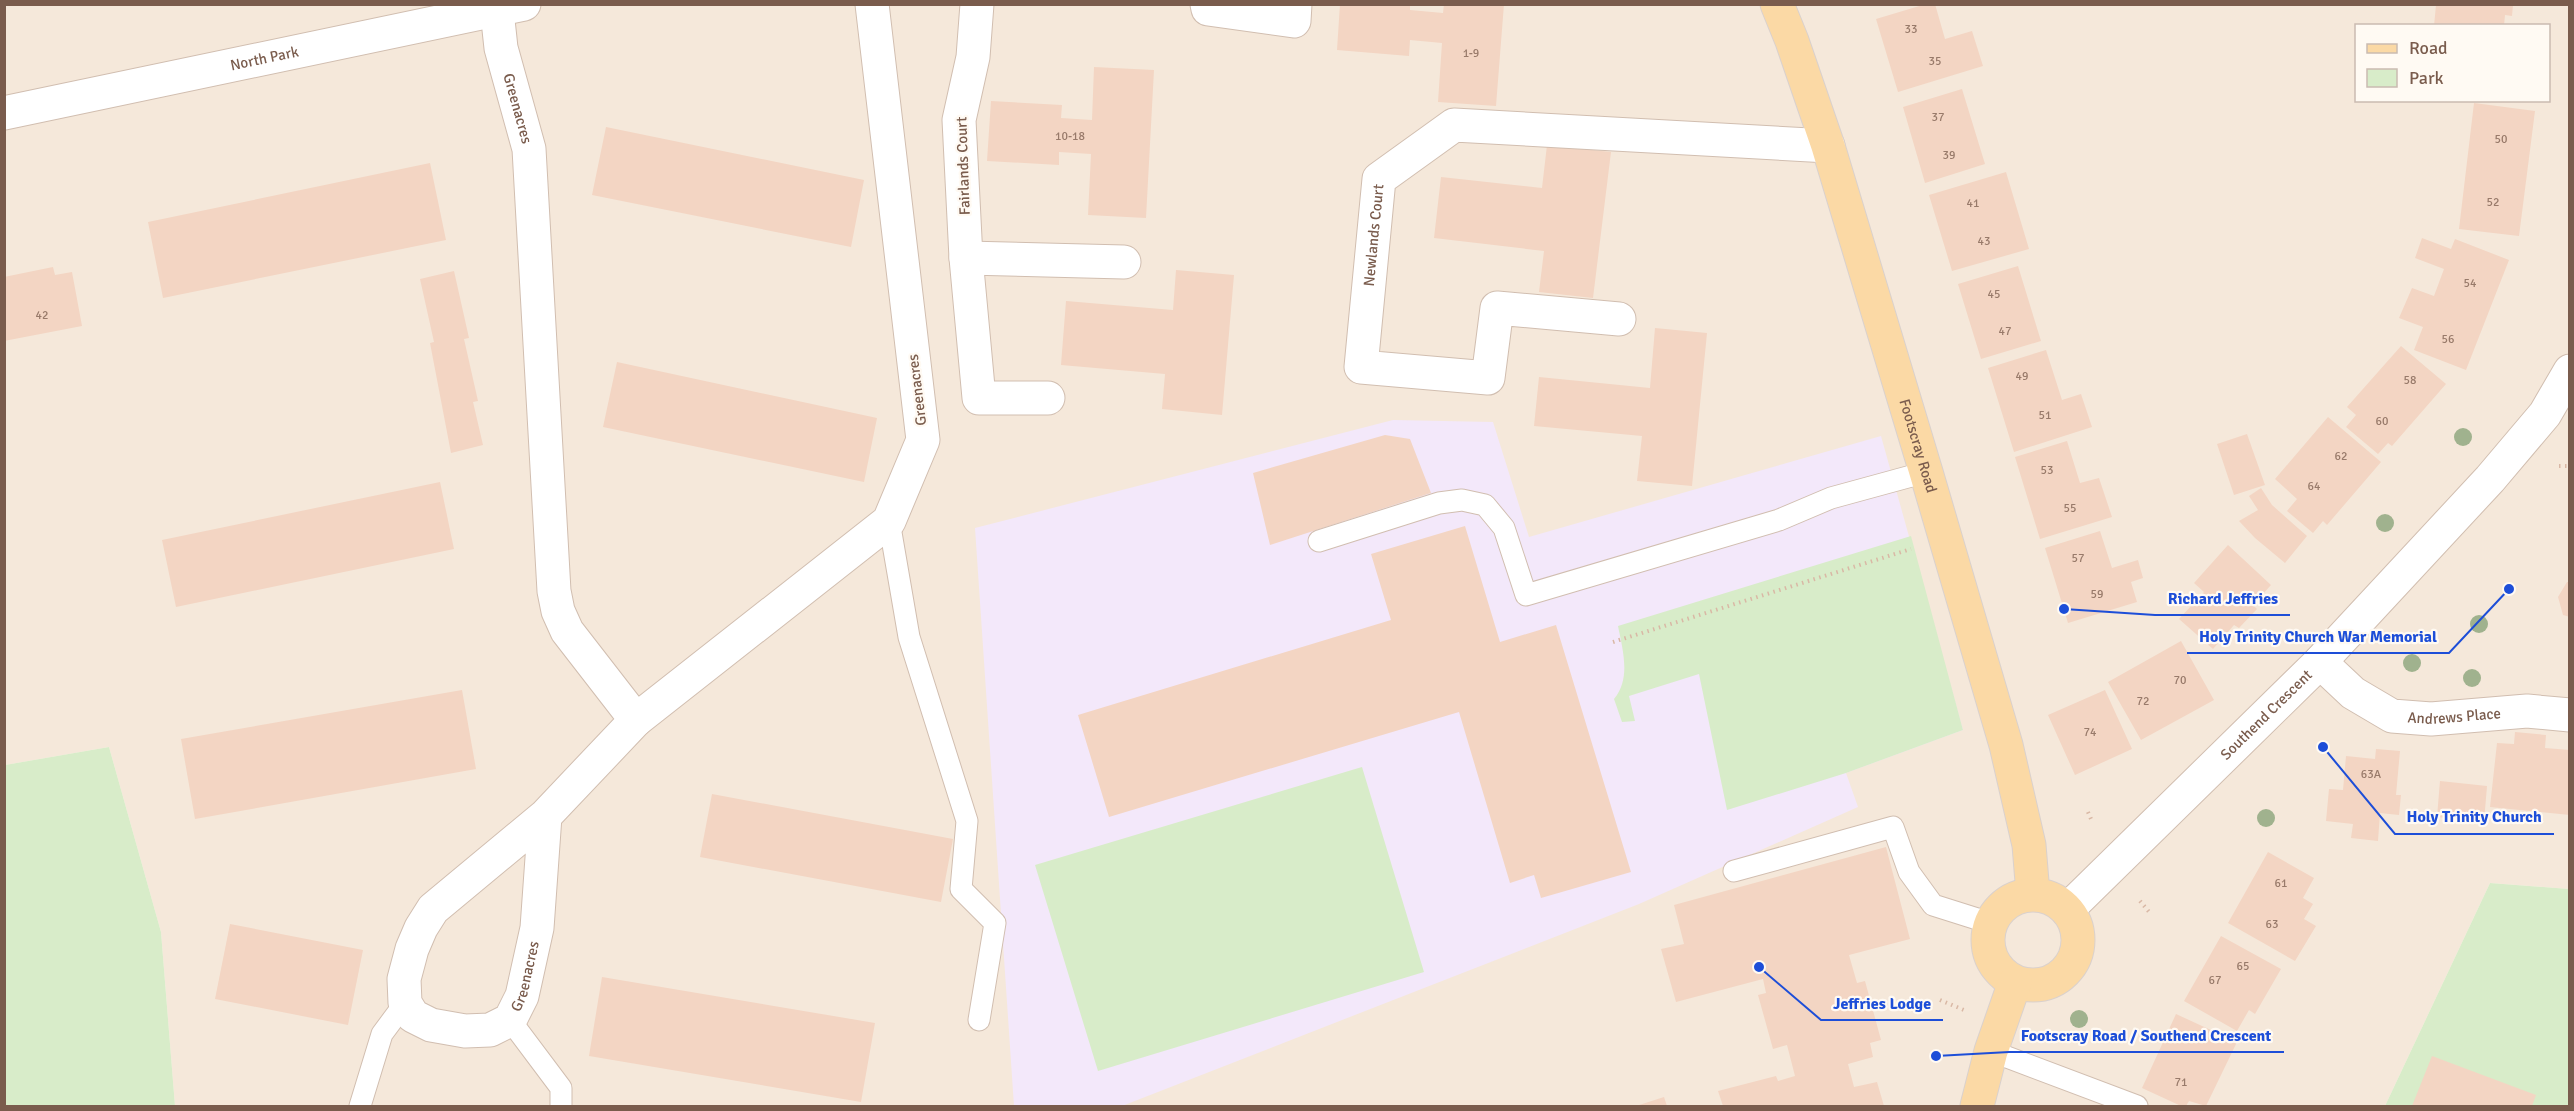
<svg xmlns="http://www.w3.org/2000/svg" width="2574" height="1111" font-family="Signika,sans-serif">
<rect width="100%" height="100%" fill="#fdf6ec"/>
<!-- residential -->
<path fill="#f5e8da" fill-rule="evenodd" d="M5,5H2569V889L2490,883L2385,1106H175L161,932L109,747L5,765ZM2356,26H2548V100H2356Z"/>
<!-- education -->
<path fill="#f3e8fa" d="M1393,420L1493,422L1529,537L1881,436L1963,730L1846,773L1858,807L1639,904L1122,1106H1014L975,528Z"/>
<!-- green -->
<path fill="#d8ecc9" d="M1911,536L1963,730L1846,773L1727,810L1699,674L1629,696L1635,721L1622,722L1614,699C1631,679 1623,651 1618,626Z
M109,747L161,932L175,1106H5V765Z
M1362,767L1424,972L1098,1071L1035,865Z
M2490,883L2569,889V1106H2385Z"/>
<!-- building -->
<path fill="#f3d5c3" d="M1340,4H1410V10L1443,13L1444,4H1504L1496,106L1438,102L1442,43L1410,40L1409,56L1337,50Z
M1926,4H1935L1945,39L1972,31L1983,66L1898,92L1876,19Z
M2436,5H2513L2512,16L2505,15L2504,26H2434Z
M1094,67L1154,70L1146,218L1088,215L1091,154L1059,152V165L987,161L991,101L1062,105L1061,118L1092,120Z
M1962,89L1985,164L1925,183L1903,107Z
M2474,103L2535,111L2519,236L2459,229Z
M606,127L864,180L851,247L592,195Z
M1547,145L1611,152L1593,298L1539,292L1544,251L1434,238L1441,177L1542,188Z
M430,163L446,240L163,298L148,222Z
M2006,172L2029,249L1952,271L1929,195Z
M2422,238L2451,249L2455,239L2509,260L2466,370L2414,350L2423,327L2399,318L2412,288L2434,296L2444,269L2415,258Z
M2018,266L2041,341L1981,359L1958,284Z
M53,267L55,275L72,272L82,326L4,341V303H6L4,277Z
M1176,270L1234,275L1222,415L1162,409L1165,374L1061,365L1066,301L1173,310Z
M454,271L469,338L464,339L478,401L473,402L483,445L451,453L430,343L434,342L420,279Z
M1655,328L1707,333L1692,486L1637,481L1642,436L1534,426L1539,377L1650,388Z
M2401,346L2446,384L2392,446L2388,443L2378,454L2346,427L2356,415L2347,407Z
M2046,350L2062,400L2081,394L2092,427L2014,452L1988,368Z
M617,362L877,418L864,482L603,427Z
M2328,417L2381,462L2327,525L2323,521L2313,533L2287,511L2297,499L2275,479Z
M2247,434L2265,485L2234,495L2217,444Z
M1385,435L1410,439L1431,493L1270,545L1253,473Z
M2067,441L2080,483L2099,478L2112,517L2040,539L2015,457Z
M440,482L454,549L176,607L162,540Z
M2261,488L2272,505L2307,536L2285,563L2255,538L2239,521L2258,510L2249,496Z
M1465,526L1500,642L1556,625L1631,872L1541,898L1534,875L1510,883L1459,712L1109,817L1078,715L1391,620L1371,554Z
M2100,531L2112,568L2138,560L2143,578L2131,582L2137,602L2068,623L2045,548Z
M2228,545L2271,585L2253,605L2257,609L2239,628L2234,625L2213,649L2179,619L2204,592L2194,583Z
M2567,582H2570V617L2563,615L2558,597Z
M2181,641L2214,700L2141,740L2108,682Z
M462,690L476,769L195,819L181,739Z
M2105,690L2132,749L2075,775L2048,715Z
M2515,732L2546,735L2545,748L2570,750V815L2490,807L2497,743L2514,744Z
M2376,749L2400,751L2396,795H2401L2399,815L2380,813L2378,841L2351,838L2353,824L2326,821L2329,789L2343,790L2346,756L2375,759Z
M2440,781L2487,786L2484,822L2437,817Z
M712,794L953,839L941,902L700,857Z
M1886,847L1910,939L1849,955L1857,983L1865,981L1881,1040L1870,1043L1873,1057L1848,1064L1854,1087L1877,1082L1884,1106H1723L1718,1091L1776,1076L1778,1081L1795,1076L1787,1045L1773,1049L1758,995L1766,993L1763,979L1676,1002L1661,949L1684,944L1674,905Z
M2268,852L2314,878L2303,898L2313,904L2304,919L2316,926L2295,961L2228,923Z
M230,924L363,950L348,1025L215,999Z
M2221,936L2281,969L2255,1014L2249,1010L2237,1031L2184,1001Z
M602,977L875,1023L861,1102L589,1056Z
M2176,1014L2237,1042L2206,1106L2189,1101L2186,1106H2181L2142,1088Z
M2432,1056L2536,1095L2532,1106H2412Z
M1664,1097L1667,1106H1636Z"/>
<g fill="none" stroke-linecap="round" stroke-linejoin="round">
<defs>
<path id="service" d="M889,521L909,637L967,821L961,889L995,923L979,1020
M1319,541L1439,503L1462,500L1485,505L1504,528L1526,595L1779,520L1831,498L1926,472
M1734,871L1893,827L1909,872L1933,905L1990,923
M510,1020L561,1088V1106
M1991,1051L2137,1106
M360,1106L382,1034L405,1003"/>
<g id="minor">
<path d="M977,4L973,57L959,120L966,258L979,398H1048"/>
<path d="M1207,4L1208,9L1294,21L1295,4"/>
<path id="s1" d="M497,11L501,48L529,149L554,591L558,611L567,631L636,720L889,521L923,440L872,4"/>
<path id="s2" d="M4,113L524,4"/>
<path d="M966,258L1124,262"/>
<path id="s3" d="M1619,319L1497,308L1488,378L1361,367L1379,179L1454,125L1828,146"/>
<path id="s4" d="M2320,662L2353,693L2392,716L2431,719L2527,711L2570,715"/>
<path id="s5" d="M545,816L433,909L421,928L412,949L404,979L405,1003L413,1016L431,1025L465,1031L490,1030L510,1020L522,996L537,928L545,816L636,720"/>
</g>
<g id="tertiary">
<path id="s6" d="M2067,910L2320,662L2490,479L2545,414L2570,371"/>
</g>
<g id="primary">
<path id="s7" d="M1777,4L1792,41L1828,146L1926,472L2006,745L2029,845L2033,894"/>
<circle cx="2033" cy="940" r="45"/>
<path d="M1977,1106L1991,1051L2015,982"/>
</g>
</defs>
<!-- service casing -->
<use href="#service" stroke="#d1beb0" stroke-width="23"/>
<!-- minor casing -->
<use href="#minor" stroke="#d1beb0" stroke-width="35"/>
<!-- tertiary casing -->
<use href="#tertiary" stroke="#d1beb0" stroke-width="35"/>
<!-- primary casing -->
<use href="#primary" stroke="#dad1cd" stroke-width="35"/>
<!-- path -->
<path stroke="#d9b8a5" stroke-width="4" stroke-dasharray="1.5 4.5" stroke-linecap="butt" d="M2559,466H2570
M1613,642L1911,549
M2088,812L2091,819
M2140,901L2150,913
M1940,1000L1964,1010"/>
<!-- service -->
<use href="#service" stroke="#fff" stroke-width="21"/>
<!-- minor -->
<use href="#minor" stroke="#fff" stroke-width="33"/>
<!-- tertiary -->
<use href="#tertiary" stroke="#fff" stroke-width="33"/>
<!-- primary -->
<use href="#primary" stroke="#fbd9a5" stroke-width="33"/>
</g>
<!-- trees -->
<g fill="#a0b28e">
<circle cx="2463" cy="437" r="9"/>
<circle cx="2385" cy="523" r="9"/>
<circle cx="2479" cy="624" r="9"/>
<circle cx="2412" cy="663" r="9"/>
<circle cx="2472" cy="678" r="9"/>
<circle cx="2266" cy="818" r="9"/>
<circle cx="2079" cy="1019" r="9"/>
</g>
<g text-anchor="middle" dominant-baseline="central" stroke-width="4.5" stroke-linejoin="round" paint-order="stroke">
<!-- number labels -->
<g font-size="12" fill="#987a6a">
<text x="1911" y="29">33</text>
<text x="1471" y="53">1-9</text>
<text x="1935" y="61">35</text>
<text x="1938" y="117">37</text>
<text x="1070" y="136">10-18</text>
<text x="2501" y="139">50</text>
<text x="1949" y="155">39</text>
<text x="2493" y="202">52</text>
<text x="1973" y="203">41</text>
<text x="1984" y="241">43</text>
<text x="2470" y="283">54</text>
<text x="1994" y="294">45</text>
<text x="42" y="315">42</text>
<text x="2005" y="331">47</text>
<text x="2448" y="339">56</text>
<text x="2022" y="376">49</text>
<text x="2410" y="380">58</text>
<text x="2045" y="415">51</text>
<text x="2382" y="421">60</text>
<text x="2341" y="456">62</text>
<text x="2047" y="470">53</text>
<text x="2314" y="486">64</text>
<text x="2070" y="508">55</text>
<text x="2078" y="558">57</text>
<text x="2097" y="594">59</text>
<text x="2180" y="680">70</text>
<text x="2143" y="701">72</text>
<text x="2090" y="732">74</text>
<text x="2371" y="774">63A</text>
<text x="2281" y="883">61</text>
<text x="2272" y="924">63</text>
<text x="2243" y="966">65</text>
<text x="2215" y="980">67</text>
<text x="2181" y="1082">71</text>
</g>
<!-- street labels -->
<g font-size="15" fill="#7a5c4d" stroke="#fffaf3">
<text stroke="none"><textPath href="#s2" startOffset="266">North Park</textPath></text>
<text stroke="none"><textPath href="#s1" startOffset="100">Greenacres</textPath></text>
<text transform="translate(963 166) rotate(-92)">Fairlands Court</text>
<text stroke="none"><textPath href="#s3" startOffset="453">Newlands Court</textPath></text>
<text transform="translate(917 390) rotate(-97)">Greenacres</text>
<text stroke="none"><textPath href="#s7" startOffset="464">Footscray Road</textPath></text>
<text stroke="none"><textPath href="#s6" startOffset="279">Southend Crescent</textPath></text>
<text stroke="none"><textPath href="#s4" startOffset="153">Andrews Place</textPath></text>
<text stroke="none"><textPath href="#s5" startOffset="410">Greenacres</textPath></text>
</g>
</g>
<!-- callouts -->
<path fill="none" stroke="#1d4ed8" stroke-width="2" d="M2064 609L2155 615H2290M2509 589L2449 653H2187M2323 747L2395 834H2554M1759 967L1821 1020H1943M1936 1056L2009 1052H2284"/>
<g fill="#1d4ed8" stroke="#fffaf3" stroke-width="2">
<circle cx="2064" cy="609" r="6"/>
<circle cx="2509" cy="589" r="6"/>
<circle cx="2323" cy="747" r="6"/>
<circle cx="1759" cy="967" r="6"/>
<circle cx="1936" cy="1056" r="6"/>
</g>
<g font-size="16" text-anchor="middle" font-weight="bold" fill="#1d4ed8" stroke="#fffaf3" stroke-width="4.5" stroke-linejoin="round" paint-order="stroke">
<text x="2223" y="604">Richard Jeffries</text>
<text x="2318" y="642">Holy Trinity Church War Memorial</text>
<text x="2474" y="822">Holy Trinity Church</text>
<text x="1882" y="1009">Jeffries Lodge</text>
<text x="2146" y="1041">Footscray Road / Southend Crescent</text>
</g>
<!-- border -->
<rect width="2574" height="1111" fill="none" stroke="#7a5c4d" stroke-width="12"/>
<!-- legend -->
<rect x="2355" y="24" width="195" height="78" fill="#fffaf3" stroke="#cabbb1" stroke-width="1.5"/>
<rect x="2367" y="44" width="30" height="9" fill="#fbd9a5" stroke="#cabbb1" stroke-width="1.5"/>
<text x="2409" y="54" font-size="18" fill="#7a5c4d">Road</text>
<rect x="2367" y="69" width="30" height="18" fill="#d8ecc9" stroke="#cabbb1" stroke-width="1.5"/>
<text x="2409" y="84" font-size="18" fill="#7a5c4d">Park</text>
</svg>
